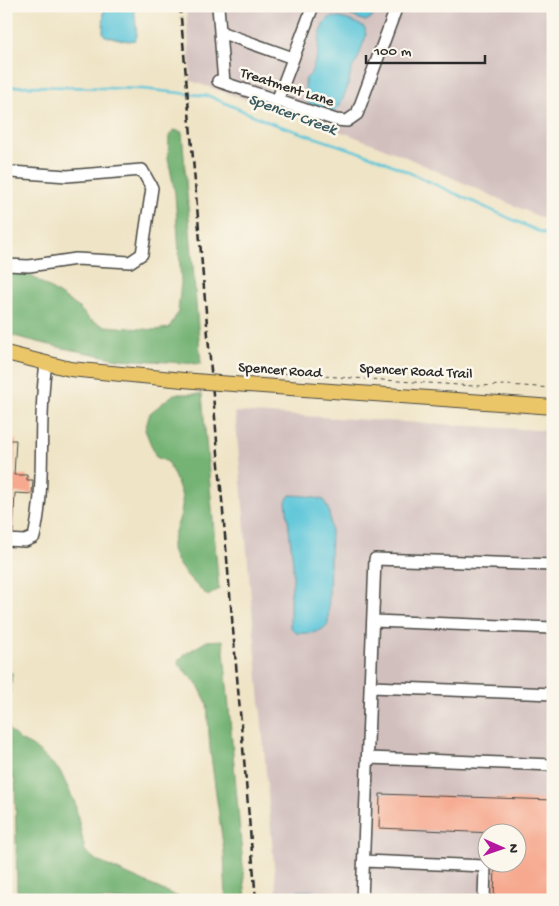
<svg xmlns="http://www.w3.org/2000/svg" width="559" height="906" font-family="'Gochi Hand',sans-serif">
<rect width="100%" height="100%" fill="#fbf7ec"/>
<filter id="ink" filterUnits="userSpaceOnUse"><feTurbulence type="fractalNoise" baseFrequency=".02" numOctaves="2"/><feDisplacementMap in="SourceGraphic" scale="10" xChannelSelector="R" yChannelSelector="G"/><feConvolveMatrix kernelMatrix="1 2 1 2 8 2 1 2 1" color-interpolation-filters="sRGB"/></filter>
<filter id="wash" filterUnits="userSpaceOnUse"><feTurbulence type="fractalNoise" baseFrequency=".0096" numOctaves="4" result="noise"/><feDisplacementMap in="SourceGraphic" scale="20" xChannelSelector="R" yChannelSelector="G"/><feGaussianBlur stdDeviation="1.12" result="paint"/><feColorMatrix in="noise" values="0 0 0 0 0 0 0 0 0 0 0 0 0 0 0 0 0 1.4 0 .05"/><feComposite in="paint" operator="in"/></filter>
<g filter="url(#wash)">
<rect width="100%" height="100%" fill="#efe4c6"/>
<!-- industrial -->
<path fill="#d1bfbe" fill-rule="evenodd" d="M186,6H553V223L399,154L348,134L191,81Z
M235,412L553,431V900H277ZM486,834H516V864H486Z"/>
<!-- forest -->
<path fill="#74b374" stroke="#506f50" d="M174,130L182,132L201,364L118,359L58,347L6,334V269L15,268L30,275L78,307L90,320L105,326L155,330L169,328L178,312L181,282L175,193L168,158L169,136Z
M174,394H202L219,589L208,596C196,585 170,562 172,544C174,529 184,514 182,498C181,489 172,472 168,462L156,457L145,430L150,413Z
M223,640L246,900H226L224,852L210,749L207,703L198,685L177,662L185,654L207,641Z
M6,670L12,673L7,712L9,730L20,740L32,746L44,756L60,771L75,803L85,851L97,861L185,900H19L17,889L15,780L6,773Z"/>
<!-- water -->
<path fill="#5dc6d9" stroke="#447882" d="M104,6H134L137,36L135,40L128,41L105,36L103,32Z
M333,6H377L372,18L365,21L335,9Z
M331,17C342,17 356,22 365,28L366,36L357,61L352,68L347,89L339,107L334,112H331L317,108L305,101V81L306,78L310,75L315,62L318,52L319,39L323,25L327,20Z
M290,495L307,496L324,500L329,511L331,531L328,624C318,635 309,633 296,633L290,627V599L293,580V564L286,501Z
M298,891H310L315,892L317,900H295Z"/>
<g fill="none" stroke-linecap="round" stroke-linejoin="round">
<!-- stream -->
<path stroke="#5dc6d9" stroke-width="2.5" d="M6,87L28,86L142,89L209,96L271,123L377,158L553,238"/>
</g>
<g id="blocks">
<!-- building -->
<path fill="#f6a98f" d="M6,440H16L14,475H27V480H33L32,494L15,493L13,533L6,532Z
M380,794L553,800V900H494L495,864H516V834L379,828Z"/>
</g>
</g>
<g filter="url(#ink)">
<use href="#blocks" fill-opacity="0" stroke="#484742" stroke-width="1"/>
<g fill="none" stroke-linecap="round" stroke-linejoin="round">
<defs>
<path id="minor" d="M218,6L224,83
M220,32L293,58
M218,81L336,120L347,121L357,114L397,6
M277,101L313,6
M6,169L11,172L67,176L142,170L152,188L142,254L130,262L76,259L29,266L6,265
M6,540L25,541L34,537C47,481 37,421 46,364
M373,621L553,628
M371,687L553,694
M368,758L553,765
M364,861L485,866L484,900
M362,900L375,559L553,565"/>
<path id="major" d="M6,353L70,369L183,380
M219,383L553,407"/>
</defs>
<!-- minor casing -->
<use href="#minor" stroke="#484742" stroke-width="14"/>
<!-- major casing -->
<use href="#major" stroke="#484742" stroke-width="16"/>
<!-- path -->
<path stroke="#484742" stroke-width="1" stroke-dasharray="4 4" stroke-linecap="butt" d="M277,373L474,386L507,385L553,388"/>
<!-- minor -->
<use href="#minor" stroke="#fff" stroke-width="11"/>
<!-- major -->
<use href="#major" stroke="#ebc669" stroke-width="14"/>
<!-- rail -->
<path stroke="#2b2b2b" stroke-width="2.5" stroke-dasharray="8 4" stroke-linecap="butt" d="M180,6L256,900"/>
<defs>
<path id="major-bridge" d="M183,380L219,383"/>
</defs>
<!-- major-bridge casing -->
<use href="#major-bridge" stroke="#484742" stroke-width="16" stroke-linecap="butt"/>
<!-- major-bridge -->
<use href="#major-bridge" stroke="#ebc669" stroke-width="14"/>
</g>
</g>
<g text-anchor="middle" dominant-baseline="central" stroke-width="5" stroke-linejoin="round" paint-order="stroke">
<!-- street labels -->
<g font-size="15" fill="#2b2b2b" stroke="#fbf7ec">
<text transform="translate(287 88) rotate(18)">Treatment Lane</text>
<text transform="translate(280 371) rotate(4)">Spencer Road</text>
<text transform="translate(416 372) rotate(3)">Spencer Road Trail</text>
</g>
<!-- water labels -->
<g font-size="16" font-style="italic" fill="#3a5a5f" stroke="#fbf7ec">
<text transform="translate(292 116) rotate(20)">Spencer Creek</text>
</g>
</g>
<!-- margin -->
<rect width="559" height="906" fill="none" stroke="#fbf7ec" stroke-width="25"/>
<!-- north arrow -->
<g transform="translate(502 848) rotate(92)"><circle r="24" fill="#fbf7ec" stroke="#a8a59f"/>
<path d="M0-4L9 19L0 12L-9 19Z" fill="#b5179e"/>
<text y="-8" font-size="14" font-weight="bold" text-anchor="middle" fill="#2b2b2b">N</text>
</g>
<!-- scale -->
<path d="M366 55v8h119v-8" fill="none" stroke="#2b2b2b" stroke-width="2.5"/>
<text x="374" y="55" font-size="15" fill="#2b2b2b" stroke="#fbf7ec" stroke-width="4" paint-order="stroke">100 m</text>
</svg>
